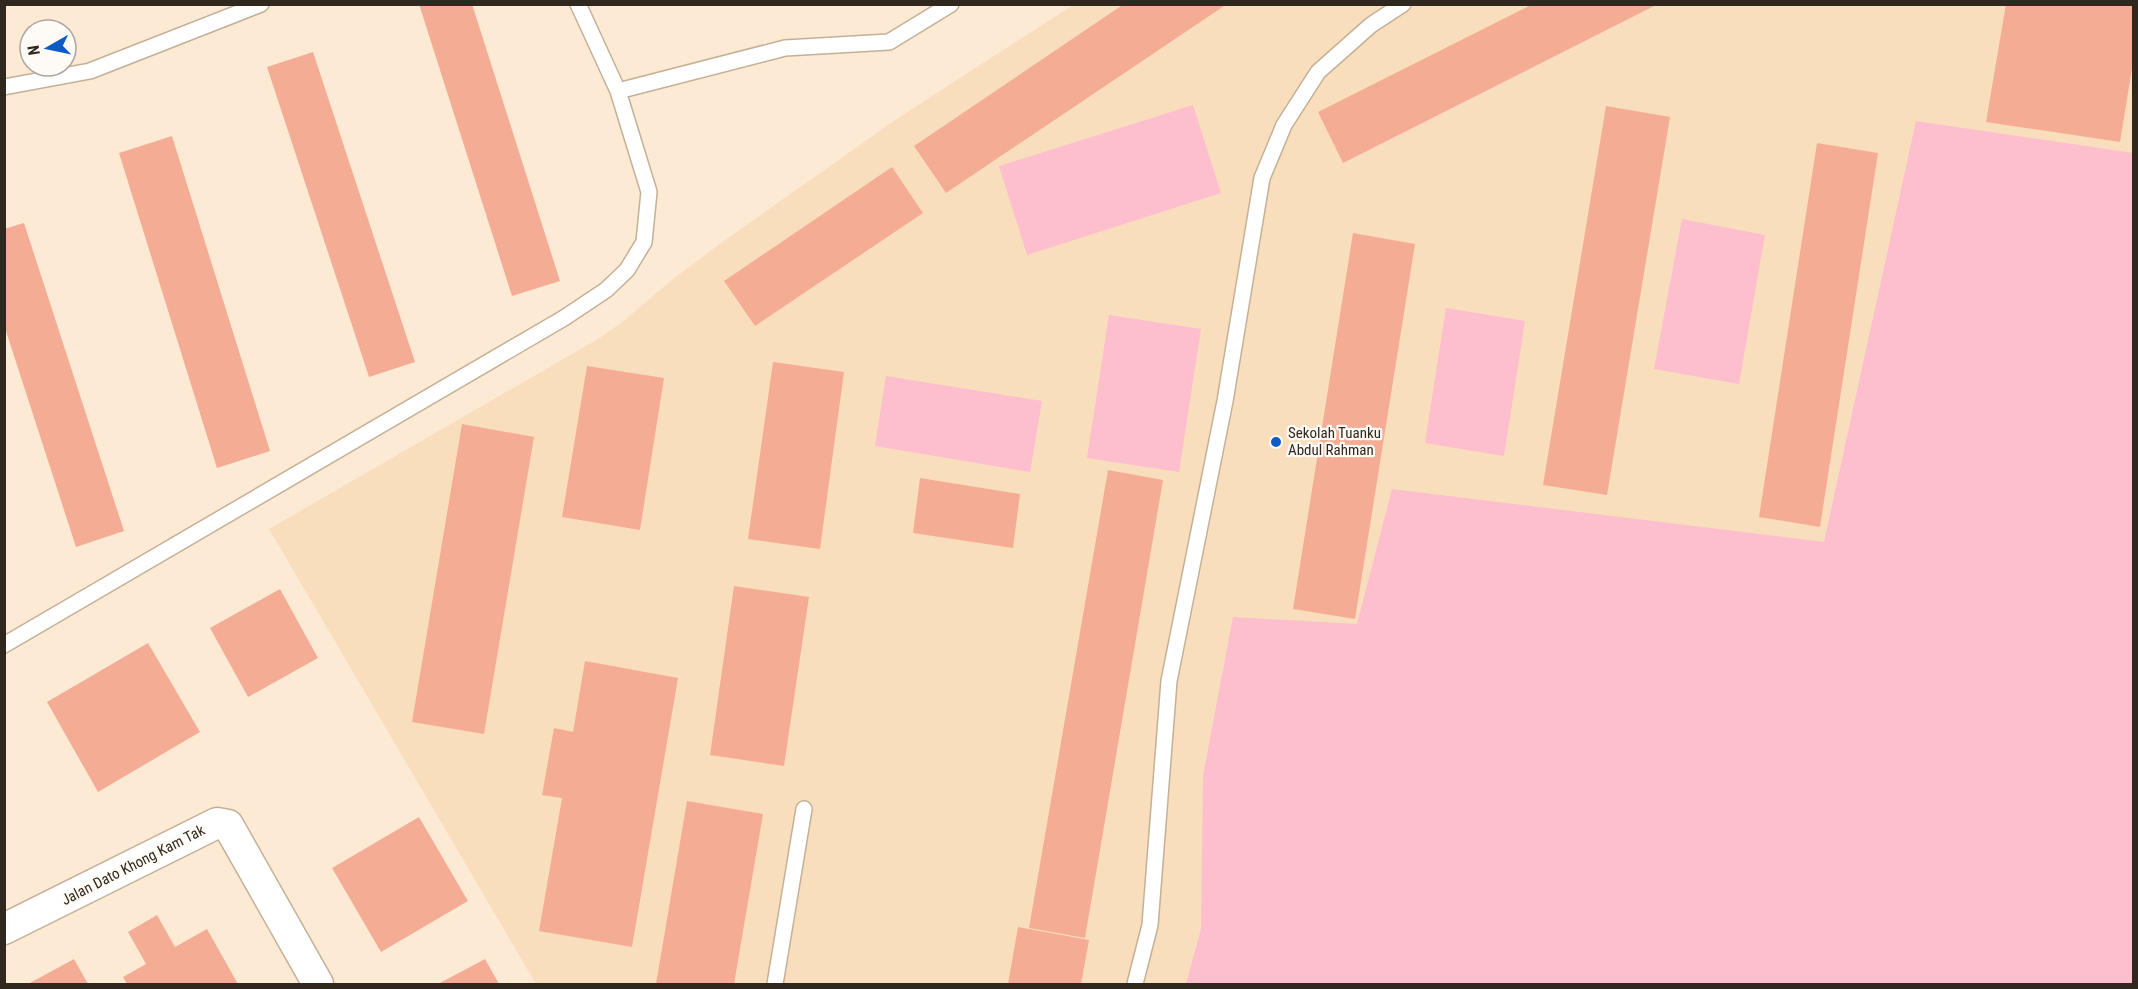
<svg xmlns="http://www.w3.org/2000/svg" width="2138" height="989" font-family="'Roboto Condensed',sans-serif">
<rect width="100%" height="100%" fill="#fcead5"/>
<!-- built -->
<path fill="#f9debd" d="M1073,5H2133V984H536L269,529L598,339L621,323L673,279L721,243L898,118Z"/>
<!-- green -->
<path fill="#fdbecd" d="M1193,105L1221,193L1027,255L999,166Z
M1916,121L2133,153V984H1186L1201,929L1203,776L1233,617L1357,624L1392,489L1824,542Z
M1682,219L1765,235L1739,384L1654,369Z
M1446,308L1525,321L1504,456L1425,443Z
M1109,315L1201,329L1179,472L1087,458Z
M886,376L1042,401L1030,472L875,446Z"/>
<!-- building -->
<path fill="#f5ac95" d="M419,4H472L560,281L512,296Z
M1124,4H1227L946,193L914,146Z
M1533,4H1658L1343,163L1318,112Z
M2006,4H2134V56L2120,142L1986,122Z
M313,52L415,362L369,377L267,67Z
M1606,106L1670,117L1607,495L1543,485Z
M172,136L270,451L217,468L119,153Z
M1817,143L1878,153L1820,527L1759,517Z
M892,167L923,213L755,326L724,281Z
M24,223L124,531L76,547L4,325V229Z
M1353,233L1415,244L1355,619L1293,609Z
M773,362L844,372L820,549L748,539Z
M587,366L664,378L640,530L562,517Z
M462,424L534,437L484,734L412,722Z
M1108,470L1163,480L1085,938L1029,928Z
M920,478L1020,494L1013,548L913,533Z
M734,586L809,597L784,766L710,755Z
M280,589L318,658L248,697L210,628Z
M148,643L200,732L98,792L47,702Z
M585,661L678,678L632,947L539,931L562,798L542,795L554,728L573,732Z
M687,801L763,814L734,984H656Z
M419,817L468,901L381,952L332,868Z
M157,915L175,947L207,929L238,984H127L123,977L146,964L128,932Z
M1018,927L1089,940L1081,984H1008Z
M74,959L88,984H28Z
M485,959L499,984H438Z"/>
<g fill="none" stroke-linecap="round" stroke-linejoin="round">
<defs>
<path id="service" d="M4,87L90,71L261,4
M618,91L785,48L889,42L951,4
M4,645L564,318L606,290L627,270L644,242L649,192L618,91L578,4
M775,984L804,809
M1135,984L1150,925L1169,681L1225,401L1262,178L1284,125L1318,72L1371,25L1403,4"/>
<path id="minor" d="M4,929L217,823L228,825L318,984"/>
</defs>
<!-- service casing -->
<use href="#service" stroke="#c4b096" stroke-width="18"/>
<!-- minor casing -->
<use href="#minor" stroke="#c4b096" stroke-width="33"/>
<!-- service -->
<use href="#service" stroke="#fff" stroke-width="15"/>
<!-- minor -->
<use href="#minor" stroke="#fff" stroke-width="30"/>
</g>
<!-- markers -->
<circle fill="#0f5bc5" stroke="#fefaf5" stroke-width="2" cx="1276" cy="442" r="6"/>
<g text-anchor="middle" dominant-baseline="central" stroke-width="4.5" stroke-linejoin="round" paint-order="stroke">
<!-- poi labels -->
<g font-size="15" fill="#30281e" stroke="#fefaf5" text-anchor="start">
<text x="1288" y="433">Sekolah Tuanku<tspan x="1288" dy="17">Abdul Rahman</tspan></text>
</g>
<!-- street labels -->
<g font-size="15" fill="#30281e" stroke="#fefaf5">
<text transform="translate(133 865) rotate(-27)">Jalan Dato Khong Kam Tak</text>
</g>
</g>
<!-- border -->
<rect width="2138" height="989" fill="none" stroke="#30281e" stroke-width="12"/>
<!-- north arrow -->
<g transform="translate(48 48) rotate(261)"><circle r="28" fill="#fefaf5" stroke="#aca69f" stroke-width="1.5"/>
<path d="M0-4.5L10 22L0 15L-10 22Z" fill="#0f5bc5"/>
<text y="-9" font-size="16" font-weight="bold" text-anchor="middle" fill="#30281e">N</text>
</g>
</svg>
